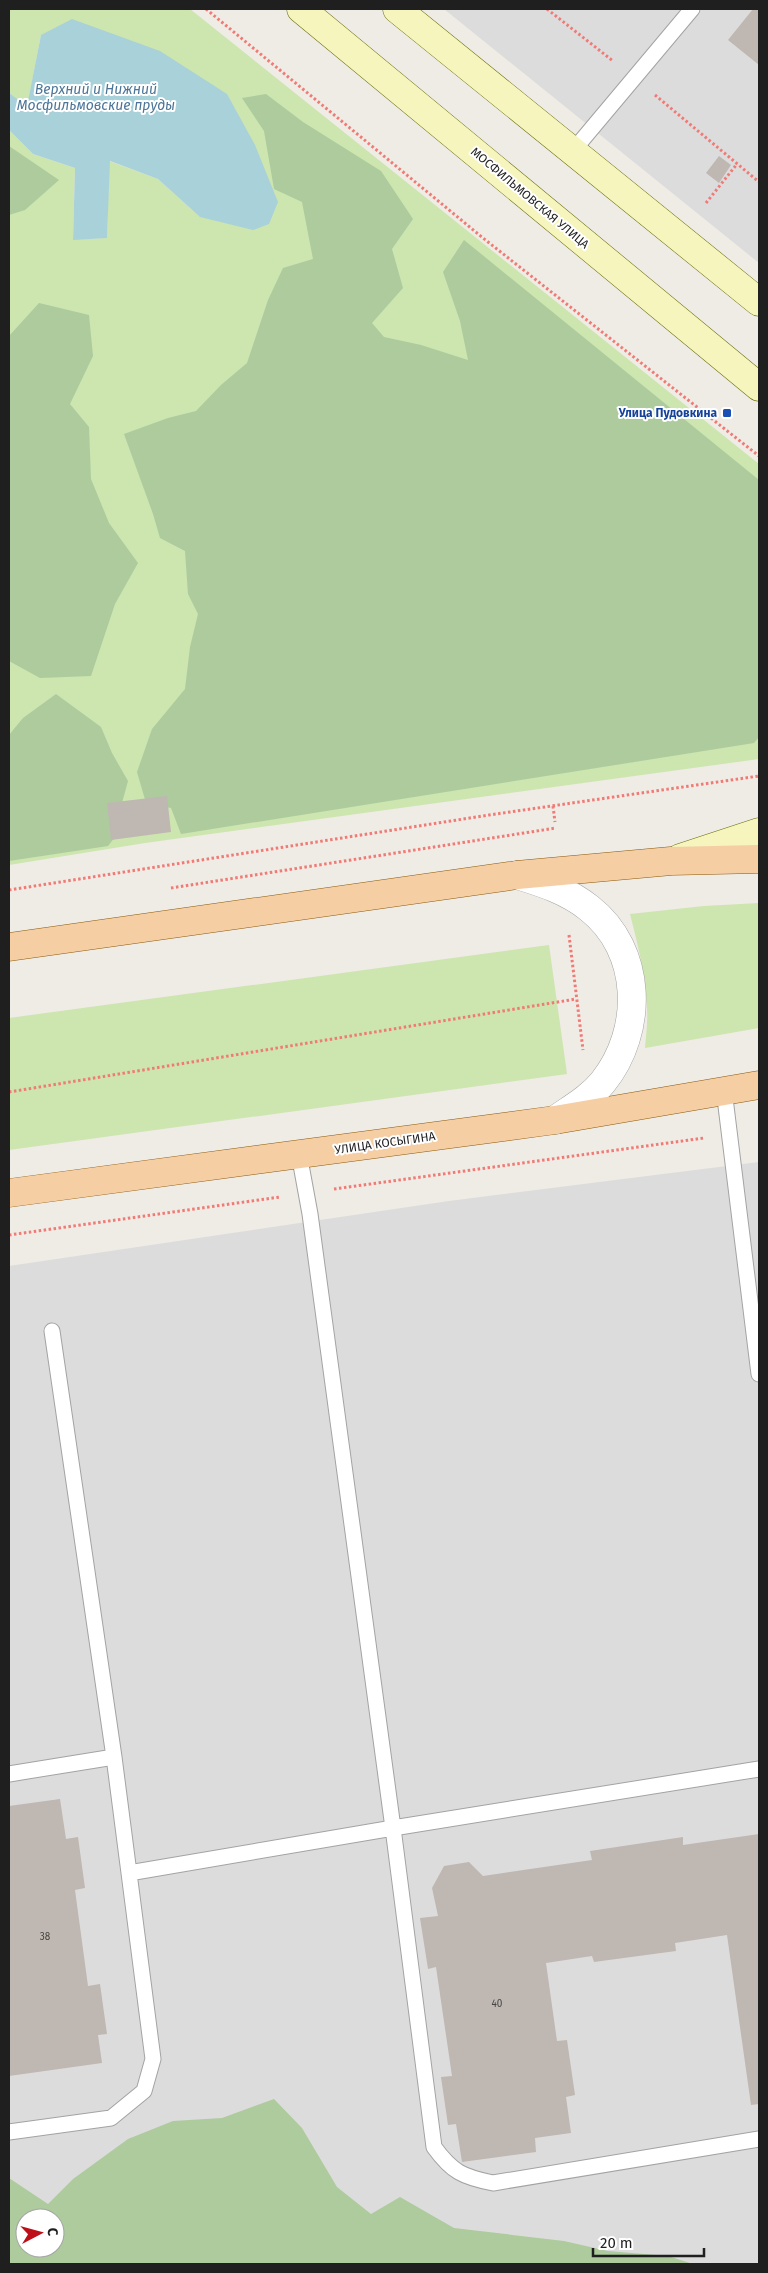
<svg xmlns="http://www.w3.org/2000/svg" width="768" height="2273" font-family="'Fira Sans',sans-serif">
<rect width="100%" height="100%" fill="#efebe5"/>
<!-- residential -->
<path fill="#dddcdc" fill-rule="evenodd" d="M444,9H759V263Z
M759,1162V2264H9V1266L449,1201ZM25,2218H55V2248H25Z"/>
<!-- grass -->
<path fill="#cde5af" d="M9,9H190L759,464V759L145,843L9,865V130L33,154L75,168L73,239L107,238L109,161L158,179L200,217L41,35L27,107L9,93Z
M759,903V1028L645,1048C646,1035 648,1022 647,1009C646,977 638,945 630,914L704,906Z
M549,945L567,1074L9,1150V1018Z"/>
<!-- forest -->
<path fill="#adcb9d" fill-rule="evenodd" d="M266,94L303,122L381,171L413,219L392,249L403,288L372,323L384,337L421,345L468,360L460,321L443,272L464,240L759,480V737L754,743L181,834L171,808L146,803L137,772L152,729L185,689L190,647L198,614L188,594L185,551L160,538L153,514L124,434L168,418L196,411L221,385L247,363L268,300L283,268L313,259L302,202L274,189L264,131L242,98Z
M9,146L59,180L25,210L9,215Z
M39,303L89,315L93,356L70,404L89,427L91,479L109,523L138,563L115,604L91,676L40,678L9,661V336Z
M56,694L101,727L112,753L128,781L122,803L126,823L108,846L9,861V735L23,718Z
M274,2099L302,2128L337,2187L371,2214L400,2197L454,2228L564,2241L608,2251L668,2256L693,2264H9V2178L48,2204L73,2179L128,2139L173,2121L222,2118ZM25,2218H55V2248H25Z"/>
<!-- water -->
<path fill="#a9d1d9" d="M72,19L160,51L227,94L255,145L278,202L269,224L253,230L200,217L158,179L110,161L107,238L73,240L75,168L33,154L9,130V93L27,106L41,35Z"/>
<!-- building -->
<path fill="#bfb7b2" d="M753,9H759V65L728,40Z
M719,156L731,165L719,183L706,173Z
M167,796L171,832L111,840L107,803Z
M60,1799L66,1839L78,1837L85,1888L75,1890L88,1986L100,1984L107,2034L98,2035L102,2063L9,2076V1806Z
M759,1834V2104L751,2105L727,1935L675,1943L676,1951L594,1962L592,1956L546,1963L557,2041L567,2040L575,2095L566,2097L571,2133L535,2138L536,2152L462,2162L456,2124L448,2125L441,2077L452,2076L436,1967L428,1969L420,1918L438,1916L432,1888L444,1866L469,1862L483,1876L592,1860L590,1851L683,1837V1845Z"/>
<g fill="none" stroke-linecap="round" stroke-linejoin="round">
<defs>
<path id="service" d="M572,152L692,9
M724,1090L759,1374
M299,1154L310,1214L393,1828L759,1769
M52,1331L114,1757
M9,1774L114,1757L129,1873L393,1828L434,2147C452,2172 463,2177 493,2183L759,2139
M9,2132L111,2118L144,2091L153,2059L129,1873"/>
<path id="minor" d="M517,875C543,883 568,891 589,908C643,950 644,1031 603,1082C590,1098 572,1108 555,1120"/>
<path id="secondary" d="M301,9L759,387
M397,9L759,302
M680,858L759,832"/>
<path id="primary" d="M9,947L517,875L671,861L759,859
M9,1193L555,1120L759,1085"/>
</defs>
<!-- service casing -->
<use href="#service" stroke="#a3a3a3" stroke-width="17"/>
<!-- minor casing -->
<use href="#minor" stroke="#a3a3a3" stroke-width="29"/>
<!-- secondary casing -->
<use href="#secondary" stroke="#696e0d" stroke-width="29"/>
<!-- primary casing -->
<use href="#primary" stroke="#8e5b0b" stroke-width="29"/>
<!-- path -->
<path stroke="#f07b76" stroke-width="3" stroke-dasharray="2.5 2.5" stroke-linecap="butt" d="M206,9L483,238L759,456
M547,9L613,61
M655,95L759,182
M706,203L737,164
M553,806L555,822
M171,888L556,828
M9,890L489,815L759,776
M569,935L583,1050
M9,1092L576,999
M334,1189L704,1138
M9,1235L280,1197"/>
<!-- service -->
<use href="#service" stroke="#fff" stroke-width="15"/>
<!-- minor -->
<use href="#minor" stroke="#fff" stroke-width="28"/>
<!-- secondary -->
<use href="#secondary" stroke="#f5f5bd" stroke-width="28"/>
<!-- primary -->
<use href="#primary" stroke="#f5cea4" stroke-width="28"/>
</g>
<!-- markers -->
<rect fill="#1a4fb4" stroke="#fff" stroke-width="2" x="722" y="408" width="10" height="10" rx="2.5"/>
<g text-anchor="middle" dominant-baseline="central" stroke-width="4" stroke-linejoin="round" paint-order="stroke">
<!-- number labels -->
<g font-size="10" fill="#474544">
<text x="45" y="1937">38</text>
<text x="497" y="2004">40</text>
</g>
<!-- street labels -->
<g font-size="12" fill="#1f1f1f" stroke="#fff">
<text transform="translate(530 198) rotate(40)">МОСФИЛЬМОВСКАЯ УЛИЦА</text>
<text transform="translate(385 1143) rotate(-8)">УЛИЦА КОСЫГИНА</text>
</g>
<!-- transit labels -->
<g font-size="12" font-weight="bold" fill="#164399" stroke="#fff" text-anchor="end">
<text x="717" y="413">Улица Пудовкина</text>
</g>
<!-- water labels -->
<g font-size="14" font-style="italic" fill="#4c7698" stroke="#fff">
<text x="96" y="89">Верхний и Нижний<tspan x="96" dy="16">Мосфильмовские пруды</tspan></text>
</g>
</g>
<!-- border -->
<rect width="768" height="2273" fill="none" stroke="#1f1f1f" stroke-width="20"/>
<!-- north arrow -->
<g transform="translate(40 2233) rotate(84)"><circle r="24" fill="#ffffff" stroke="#a5a5a5"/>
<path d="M0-4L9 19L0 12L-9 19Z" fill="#be0f18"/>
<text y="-8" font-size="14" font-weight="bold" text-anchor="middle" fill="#1f1f1f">С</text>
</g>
<!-- scale -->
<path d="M593 2248v8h111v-8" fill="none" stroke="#1f1f1f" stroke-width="2.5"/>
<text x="600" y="2248" font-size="15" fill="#1f1f1f" stroke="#ffffff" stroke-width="4" paint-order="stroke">20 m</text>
</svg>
